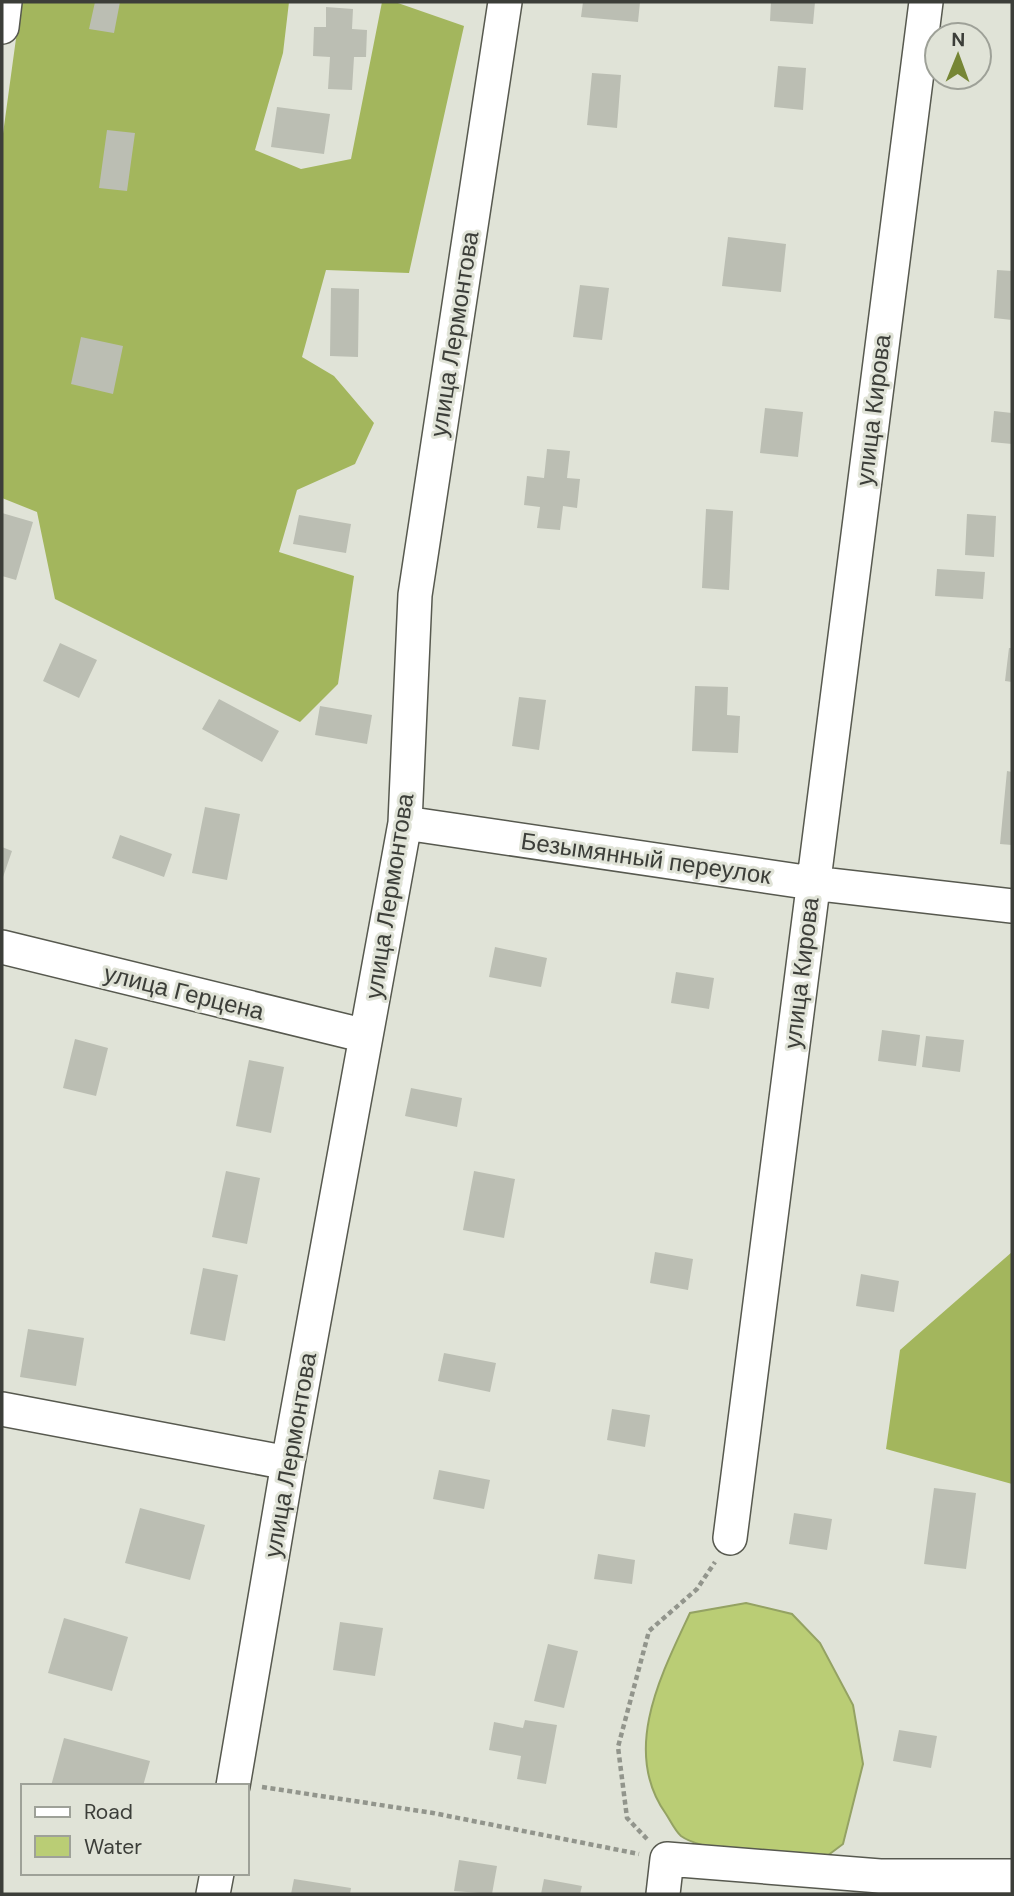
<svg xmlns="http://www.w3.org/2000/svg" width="1014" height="1896" font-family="'DM Sans',sans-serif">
<rect width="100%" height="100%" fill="#e0e3d7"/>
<!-- forest -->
<path fill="#a3b65d" d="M21,2H289L283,53L255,150L301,169L351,159L382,2H395L464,26L409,273L326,270L302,357L334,376L374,423L355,464L297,490L279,552L354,576L338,684L300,722L55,599L37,512L2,498V141Z
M1012,1252V1484L886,1449L900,1350Z"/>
<!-- water -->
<path fill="#bacd75" stroke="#94a263" stroke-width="2" d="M746,1603L792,1614L820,1643L853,1705L863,1764L843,1844L823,1859C790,1856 706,1854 681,1836C675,1831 670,1820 666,1814C621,1751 661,1675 690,1613Z"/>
<!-- building -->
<path fill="#bbbeb3" d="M95,2H120L114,33L89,29Z
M583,2H640L638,22L581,17Z
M771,2H815L813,24L770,21Z
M326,7L353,9L352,29L367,30L366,57H354L352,90L328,89L330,57L313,56L314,27H326Z
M778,66L806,68L803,110L774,107Z
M592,73L621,75L617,128L587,125Z
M277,107L330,114L324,154L271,147Z
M107,130L135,133L127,191L99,188Z
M728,237L786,244L781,292L722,286Z
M997,270L1012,271V320L994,318Z
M580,285L609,288L602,340L573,337Z
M331,288L359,289L358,357L330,356Z
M81,337L123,346L113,394L71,384Z
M765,408L803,412L798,457L760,453Z
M994,411L1012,413V444L991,442Z
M547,449L570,451L567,478L580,479L577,508L563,506L560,530L537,528L540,507L524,505L527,476L544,478Z
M706,509L733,511L729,590L702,588Z
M2,513L33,522L16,580L2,576Z
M967,514L996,516L994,557L965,555Z
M299,515L351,524L346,553L293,544Z
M937,569L985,572L983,599L935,596Z
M60,643L97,660L79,698L43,681Z
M1009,648H1012V682L1005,681Z
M695,686L728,687L727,715L740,716L738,753L692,751Z
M519,697L546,700L539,750L512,746Z
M219,699L279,731L262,762L202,729Z
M320,706L372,715L367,744L315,735Z
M1007,771L1012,772V845L1000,844Z
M205,807L240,814L227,880L192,873Z
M120,835L172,854L164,877L112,858Z
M2,847L12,851L2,880Z
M495,947L547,958L541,987L489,977Z
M676,972L714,978L709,1009L671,1003Z
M882,1030L920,1035L916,1066L878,1061Z
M926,1036L964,1040L960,1072L922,1067Z
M75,1039L108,1048L96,1096L63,1088Z
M249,1060L284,1067L271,1133L236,1126Z
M411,1088L462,1098L457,1127L405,1116Z
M226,1171L260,1178L247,1244L212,1237Z
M474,1171L515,1179L504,1238L463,1230Z
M655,1252L693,1259L688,1290L650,1283Z
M203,1268L238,1275L225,1341L190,1334Z
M861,1274L899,1281L894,1312L856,1306Z
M28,1329L84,1338L76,1386L20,1377Z
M444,1353L496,1363L490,1392L438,1381Z
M612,1409L650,1415L645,1447L607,1440Z
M439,1470L490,1480L484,1509L433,1499Z
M934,1488L976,1493L966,1569L924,1564Z
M140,1508L205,1525L190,1580L125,1563Z
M794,1513L832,1519L827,1550L789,1544Z
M598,1554L635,1560L632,1584L594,1579Z
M64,1618L128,1637L112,1691L48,1673Z
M340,1622L383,1628L375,1676L333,1670Z
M548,1644L578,1651L564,1708L534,1701Z
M525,1720L557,1725L546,1784L517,1779L521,1756L489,1750L494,1722L523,1728Z
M899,1730L937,1736L931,1768L893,1761Z
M64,1738L150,1761L143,1786H51Z
M459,1860L497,1866L492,1894L454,1891Z
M294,1879L351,1888L350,1894H291Z
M544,1879L582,1886L580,1894H541Z"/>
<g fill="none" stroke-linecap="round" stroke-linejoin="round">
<defs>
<path id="minor" d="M2,27L5,2
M405,823L812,883L1012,906
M2,947L366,1036
M2,1409L288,1463
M730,1538L926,2
M233,1786L288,1463L405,823L415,595L505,2
M213,1894L217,1873
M663,1894L667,1859L880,1876H1012"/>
</defs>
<!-- minor casing -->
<use href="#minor" stroke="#57594f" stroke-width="36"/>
<!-- path -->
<path stroke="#92958c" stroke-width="4.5" stroke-dasharray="5 3.5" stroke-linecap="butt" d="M262,1787L433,1813L639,1854
M647,1839L627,1818L618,1747L649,1631L697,1589L715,1562"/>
<!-- minor -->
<use href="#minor" stroke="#fff" stroke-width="33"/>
</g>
<g text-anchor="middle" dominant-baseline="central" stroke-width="6" stroke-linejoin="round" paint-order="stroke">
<!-- street labels -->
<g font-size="24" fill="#3c3e39" stroke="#e0e3d7">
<text transform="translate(454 334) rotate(-81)">улица Лермонтова</text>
<text transform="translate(873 410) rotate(-83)">улица Кирова</text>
<text transform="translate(646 858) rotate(8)">Безымянный переулок</text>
<text transform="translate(389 896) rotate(-81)">улица Лермонтова</text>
<text transform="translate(801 973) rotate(-83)">улица Кирова</text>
<text transform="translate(184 992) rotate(14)">улица Герцена</text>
<text transform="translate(290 1455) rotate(-80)">улица Лермонтова</text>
</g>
</g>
<!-- border -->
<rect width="1014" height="1896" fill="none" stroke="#3c3e39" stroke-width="7"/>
<!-- legend -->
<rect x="21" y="1784" width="228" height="91" fill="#e0e3d7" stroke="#9ea198" stroke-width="2"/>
<rect x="35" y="1807" width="35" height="10" fill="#ffffff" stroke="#9ea198" stroke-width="2"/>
<text x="84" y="1819" font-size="21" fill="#3c3e39">Road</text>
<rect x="35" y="1836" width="35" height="21" fill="#bacd75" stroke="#9ea198" stroke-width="2"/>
<text x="84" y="1854" font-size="21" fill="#3c3e39">Water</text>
<!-- north arrow -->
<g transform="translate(958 56) rotate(1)"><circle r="33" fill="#e0e3d7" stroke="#9ea198" stroke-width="2"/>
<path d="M0-5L12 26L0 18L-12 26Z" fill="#768635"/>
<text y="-10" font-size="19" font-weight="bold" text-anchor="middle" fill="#3c3e39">N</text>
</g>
</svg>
